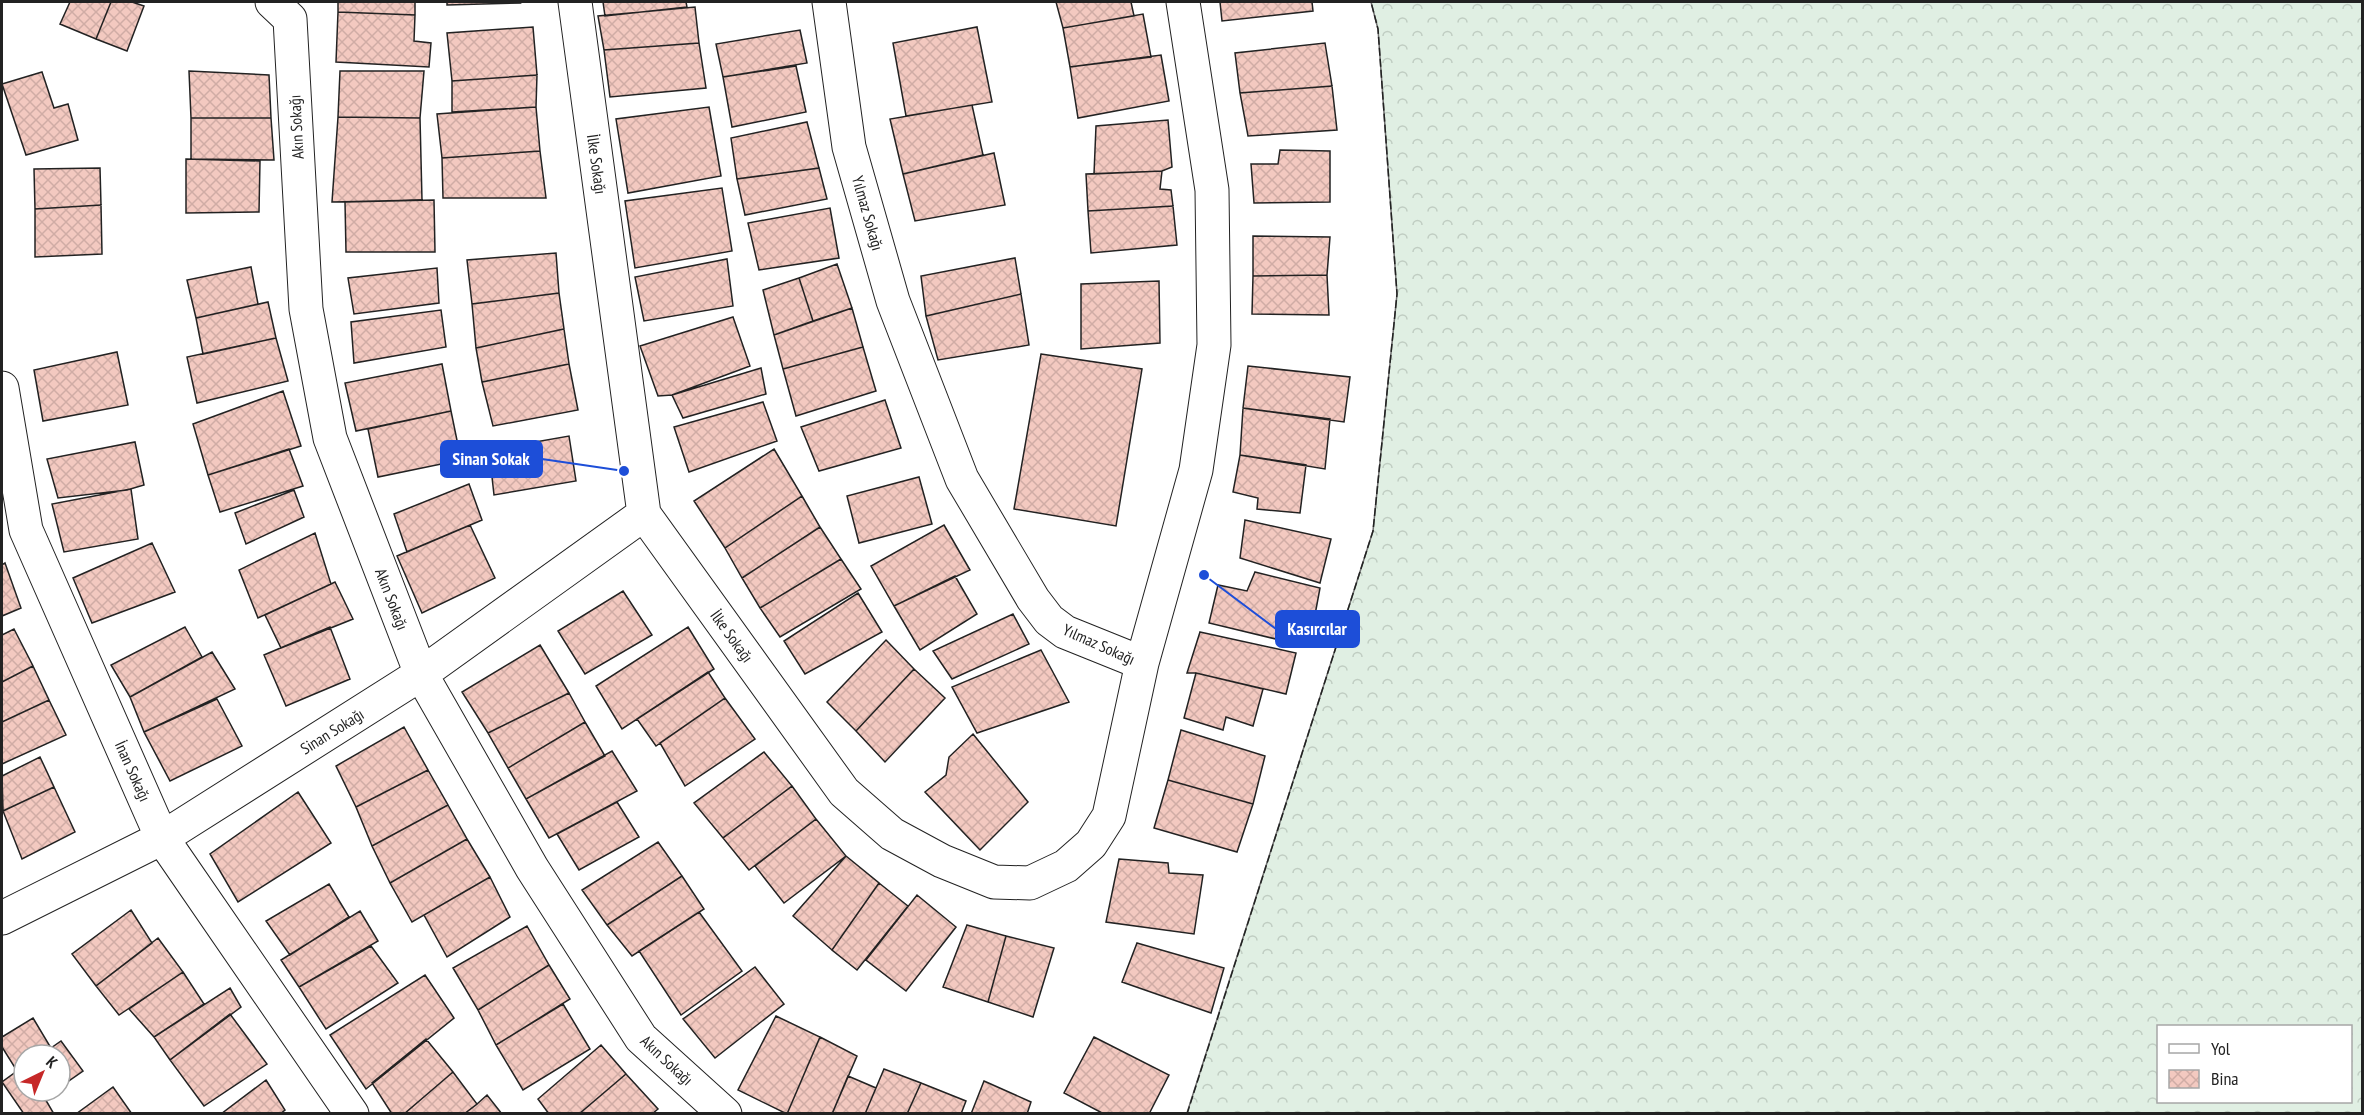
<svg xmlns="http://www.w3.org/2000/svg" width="2364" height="1115" font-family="'PT Sans Narrow',sans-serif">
<defs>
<pattern id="forest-crowns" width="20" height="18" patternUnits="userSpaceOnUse" patternTransform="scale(1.5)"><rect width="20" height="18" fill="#e0efe3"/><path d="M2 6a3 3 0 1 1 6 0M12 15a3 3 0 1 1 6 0" fill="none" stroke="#c0cdc2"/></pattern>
<pattern id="building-cross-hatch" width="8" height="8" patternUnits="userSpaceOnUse" patternTransform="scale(1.5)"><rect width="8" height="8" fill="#f3c9c0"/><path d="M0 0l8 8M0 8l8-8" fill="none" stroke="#d0aca5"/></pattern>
</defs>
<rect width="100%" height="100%" fill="#fff"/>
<!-- forest -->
<path fill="url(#forest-crowns)" stroke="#6f6f6f" stroke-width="1.5" fill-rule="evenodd" d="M1371,2H2362V1113H1187L1373,531L1397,294L1378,29ZM2158,1026H2350V1102H2158Z"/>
<!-- building -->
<path fill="url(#building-cross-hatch)" stroke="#222" stroke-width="1.5" d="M70,2H111L96,39L60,24Z
M111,2H132L144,6L127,51L96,39Z
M338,2H415V15L338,12Z
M447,2H519L520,3L447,5Z
M603,2H686L687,7L605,16Z
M1056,2H1131L1134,16L1063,28Z
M1220,2H1312L1313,11L1222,21Z
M695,7L699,43L604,50L598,16Z
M338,12L415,15L414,41L431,43L429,67L336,62Z
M1143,14L1151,57L1070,67L1063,28Z
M533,27L537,75L452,81L447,33Z
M977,27L992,102L906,116L893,43Z
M800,30L807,63L723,77L716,44Z
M699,43L706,88L610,97L604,50Z
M1325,43L1332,86L1240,93L1235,53Z
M1161,55L1169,101L1078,118L1070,67Z
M796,66L806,112L732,127L723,77Z
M189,71L269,75L271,118H191Z
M340,71H424L420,118L338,117Z
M42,72L54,108L68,104L78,140L26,155L2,84Z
M537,75L536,107L452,112V81Z
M1332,86L1337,130L1248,136L1240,93Z
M972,105L983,155L903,174L890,119Z
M536,107L540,151L442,158L437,114Z
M709,107L721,176L628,193L616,119Z
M338,117L420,118L422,200L332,202Z
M191,118H271L274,160L191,159Z
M1168,120L1172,167L1162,171L1094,174L1096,126Z
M807,122L819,168L737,179L731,138Z
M1280,150L1330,151V202L1254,203L1251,164H1278Z
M540,151L546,198H443L442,158Z
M994,153L1005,205L915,221L903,174Z
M186,159L260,161L259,212L186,213Z
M100,168L101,205L35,209L34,169Z
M819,168L827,199L745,215L737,179Z
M1162,171L1160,189L1171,190L1173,206L1088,211L1086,174Z
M722,188L732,251L635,268L625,201Z
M434,200L435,252H346L345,202Z
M101,205L102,254L35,257V209Z
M1173,206L1177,245L1091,253L1088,211Z
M830,208L839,258L759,270L748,223Z
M1253,236L1330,237L1327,275L1253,276Z
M556,253L559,293L472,304L467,260Z
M1015,258L1021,294L926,316L921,276Z
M727,259L733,306L644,321L635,277Z
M837,264L852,308L813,321L799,278Z
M251,267L258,304L196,318L187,280Z
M437,268L439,303L354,314L348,278Z
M1327,275L1329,315L1252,314L1253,276Z
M799,278L813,321L774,335L763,290Z
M1159,281L1160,343L1081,349V284Z
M559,293L564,329L476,348L472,304Z
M1021,294L1029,345L938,360L926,316Z
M268,302L276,338L203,354L196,318Z
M852,308L863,347L783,369L774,335Z
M441,310L446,347L354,363L351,322Z
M733,317L750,366L672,395L658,396L640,346Z
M564,329L569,364L482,382L476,348Z
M276,338L288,381L197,403L187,357Z
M863,347L876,391L796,416L783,369Z
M117,352L128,405L43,421L34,370Z
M1041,354L1142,369L1116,526L1014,509Z
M442,364L451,411L356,431L345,383Z
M569,364L578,410L493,426L482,382Z
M1248,366L1350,377L1344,422L1243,408Z
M761,368L766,394L683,418L672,395Z
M283,391L301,446L208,475L193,424Z
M885,400L901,448L819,471L801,427Z
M763,402L777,441L689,472L674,427Z
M1243,408L1330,419L1325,469L1240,455Z
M451,411L461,460L378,477L368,429Z
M569,436L576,481L494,495L489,450Z
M135,442L144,485L127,490L58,498L47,459Z
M289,449L303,486L220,512L208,475Z
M774,449L802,496L725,548L694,501Z
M1240,455L1306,465L1300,513L1257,509L1258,498L1233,492Z
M919,477L932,524L859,543L847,496Z
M469,484L482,520L407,552L394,514Z
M131,489L138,539L64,552L52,504Z
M294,490L304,517L246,544L235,513Z
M802,496L820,527L742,578L725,548Z
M1245,520L1331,539L1320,583L1240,558Z
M470,525L495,578L422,613L397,556Z
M944,525L970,570L894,606L871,566Z
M820,527L841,559L760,608L742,578Z
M315,533L331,584L258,618L239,570Z
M152,543L175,592L92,623L73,578Z
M841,559L861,589L780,637L760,608Z
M5,563L21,608L2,616V565Z
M1255,572L1320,588L1309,647L1209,623L1218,585L1247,591Z
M955,576L977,614L920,650L894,606Z
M335,582L353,619L281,648L265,615Z
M623,591L652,635L585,674L558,631Z
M858,593L882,632L805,674L784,641Z
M1013,614L1029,644L952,679L933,651Z
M185,627L202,657L130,697L111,665Z
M330,627L350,679L286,706L264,655Z
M688,627L714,669L622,729L596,686Z
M14,629L33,666L2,682V635Z
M1200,632L1296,653L1286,694L1196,673H1187Z
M886,640L914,669L856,731L827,702Z
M540,645L569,693L488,733L462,692Z
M1041,650L1069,702L977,733L952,687Z
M212,652L235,689L144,732L130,697Z
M33,666L49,700L2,722V682Z
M914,669L945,698L885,762L856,731Z
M708,672L725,698L656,746L637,719Z
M1196,673L1263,689L1253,726L1226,717L1223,730L1184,718Z
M569,693L585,722L508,768L488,733Z
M725,698L755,739L685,786L660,743Z
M217,699L242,746L170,781L144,732Z
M49,700L66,735L2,764V722Z
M585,722L605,756L526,799L508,768Z
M404,727L428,770L356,807L336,766Z
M1181,730L1265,756L1253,804L1168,780Z
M973,734L1028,802L980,850L925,792L946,775L949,757Z
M612,751L637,791L549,838L526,799Z
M764,752L792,786L723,838L694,803Z
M40,757L54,787L3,811L2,776Z
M428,770L448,805L372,846L356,807Z
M1168,780L1253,804L1237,852L1154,828Z
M792,786L816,819L749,870L723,838Z
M54,787L75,832L22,859L3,811Z
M298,792L331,843L238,902L210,854Z
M617,802L639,837L579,870L557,834Z
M448,805L467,839L390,883L372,846Z
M816,819L846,856L784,903L755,866Z
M467,839L490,877L412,922L390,883Z
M658,842L682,876L607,925L582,890Z
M846,856L879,883L832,950L793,916Z
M1119,859L1168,863L1169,873L1203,875L1194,934L1106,922Z
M682,876L704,909L632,956L607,925Z
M490,877L510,917L447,957L424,915Z
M879,883L908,906L857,970L832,950Z
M329,884L349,917L290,955L266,921Z
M917,895L956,927L906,991L866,960Z
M131,910L152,943L96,986L72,954Z
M360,911L378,941L299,987L281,960Z
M699,912L742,971L681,1015L639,951Z
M967,925L1006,936L988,1002L943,987Z
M527,926L549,965L478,1010L453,968Z
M1006,936L1054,948L1033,1017L988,1002Z
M158,938L183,972L119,1015L96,986Z
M1137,943L1224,968L1211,1013L1122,982Z
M371,946L398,983L326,1029L299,987Z
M549,965L570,999L496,1045L478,1010Z
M755,967L784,1004L715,1058L683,1019Z
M183,972L204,1004L154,1037L129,1009Z
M425,975L454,1018L366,1089L330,1035Z
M230,988L241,1007L170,1060L154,1037Z
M563,1004L590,1049L523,1090L496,1045Z
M230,1014L267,1064L204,1106L170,1060Z
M776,1016L820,1037L787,1114L738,1090Z
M33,1018L51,1048L41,1055H24V1066L17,1071L2,1047V1037Z
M820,1037L857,1056L832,1114H787Z
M1094,1037L1169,1075L1149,1114H1104L1064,1093Z
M426,1039L453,1072L404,1114H392L372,1083Z
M61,1041L83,1071L60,1087V1055H41Z
M601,1045L626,1074L579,1114H549L538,1099Z
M24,1066V1091H53L44,1097L54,1114H24L2,1082Z
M884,1069L921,1083L907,1114H865Z
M453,1072L477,1104L464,1114H404Z
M626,1074L658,1109L652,1114H579Z
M848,1076L876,1088L865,1114H832Z
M266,1080L285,1110L280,1114H221Z
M984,1081L1031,1102L1027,1114H971Z
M921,1083L966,1101L961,1114H907Z
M113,1087L132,1114H76Z
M487,1095L502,1114H464L477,1104Z"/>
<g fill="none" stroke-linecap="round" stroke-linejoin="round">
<defs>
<path id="minor" d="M272,2L290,19L306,309L330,438L421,674L532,868L641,1038L725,1114
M575,2L644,514L844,792L892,834L942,861L994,882L1030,883L1066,866L1091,844L1109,816L1142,663L1196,470L1214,345L1212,190L1183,2
M829,2L849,147L893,301L962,479L1033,599L1049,620L1065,632L1142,663
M2,388L26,530L162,838L352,1114
M2,918L162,838L421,674L644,514"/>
</defs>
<!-- minor casing -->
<use href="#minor" stroke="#222" stroke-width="35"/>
<!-- minor -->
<use href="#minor" stroke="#fff" stroke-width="33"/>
<!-- fence -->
<path stroke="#222" stroke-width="1.5" stroke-dasharray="8 3" stroke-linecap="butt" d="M1187,1114L1373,531L1397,294L1378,29L1371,2"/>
</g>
<g text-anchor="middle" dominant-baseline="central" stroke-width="4.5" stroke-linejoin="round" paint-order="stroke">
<!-- street labels -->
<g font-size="16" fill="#222" stroke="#fff">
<text transform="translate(296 127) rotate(-93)">Akın Sokağı</text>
<text transform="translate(597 164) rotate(82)">İlke Sokağı</text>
<text transform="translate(868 213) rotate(74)">Yılmaz Sokağı</text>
<text transform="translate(392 599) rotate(69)">Akın Sokağı</text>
<text transform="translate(732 636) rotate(54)">İlke Sokağı</text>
<text transform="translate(1099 644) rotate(24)">Yılmaz Sokağı</text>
<text transform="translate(332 731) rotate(-32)">Sinan Sokağı</text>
<text transform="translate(133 771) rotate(66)">İnan Sokağı</text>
<text transform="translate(667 1060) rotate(43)">Akın Sokağı</text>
</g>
</g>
<!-- callouts -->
<path fill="none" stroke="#1d4ed8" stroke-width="2" d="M624 471L542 459M1204 575L1276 629"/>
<g fill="#1d4ed8" stroke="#fff" stroke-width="2">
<circle cx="624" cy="471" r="6"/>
<circle cx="1204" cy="575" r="6"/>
</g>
<g fill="#1d4ed8" stroke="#1d4ed8" stroke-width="2">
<rect x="441" y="441" width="101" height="36" rx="6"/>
<rect x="1276" y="611" width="83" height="36" rx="6"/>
</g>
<g font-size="18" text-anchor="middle" font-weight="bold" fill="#fff">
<text x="491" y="465">Sinan Sokak</text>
<text x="1317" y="635">Kasırcılar</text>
</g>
<!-- border -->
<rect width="2364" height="1115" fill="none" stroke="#222222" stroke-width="6"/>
<!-- legend -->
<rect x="2157" y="1025" width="195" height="78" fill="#ffffff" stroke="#a7a7a7" stroke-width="1.5"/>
<rect x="2169" y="1044" width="30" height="9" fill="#ffffff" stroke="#a7a7a7" stroke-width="1.5"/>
<text x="2211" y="1055" font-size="18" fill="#222222">Yol</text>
<rect x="2169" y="1070" width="30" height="18" fill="url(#building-cross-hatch)" stroke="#a7a7a7" stroke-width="1.5"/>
<text x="2211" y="1085" font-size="18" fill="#222222">Bina</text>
<!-- north arrow -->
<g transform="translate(42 1073) rotate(43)"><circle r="28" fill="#ffffff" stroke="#a7a7a7" stroke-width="1.5"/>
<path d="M0-4.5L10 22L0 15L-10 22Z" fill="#c62828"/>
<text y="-9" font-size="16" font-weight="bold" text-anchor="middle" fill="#222222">K</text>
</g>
</svg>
